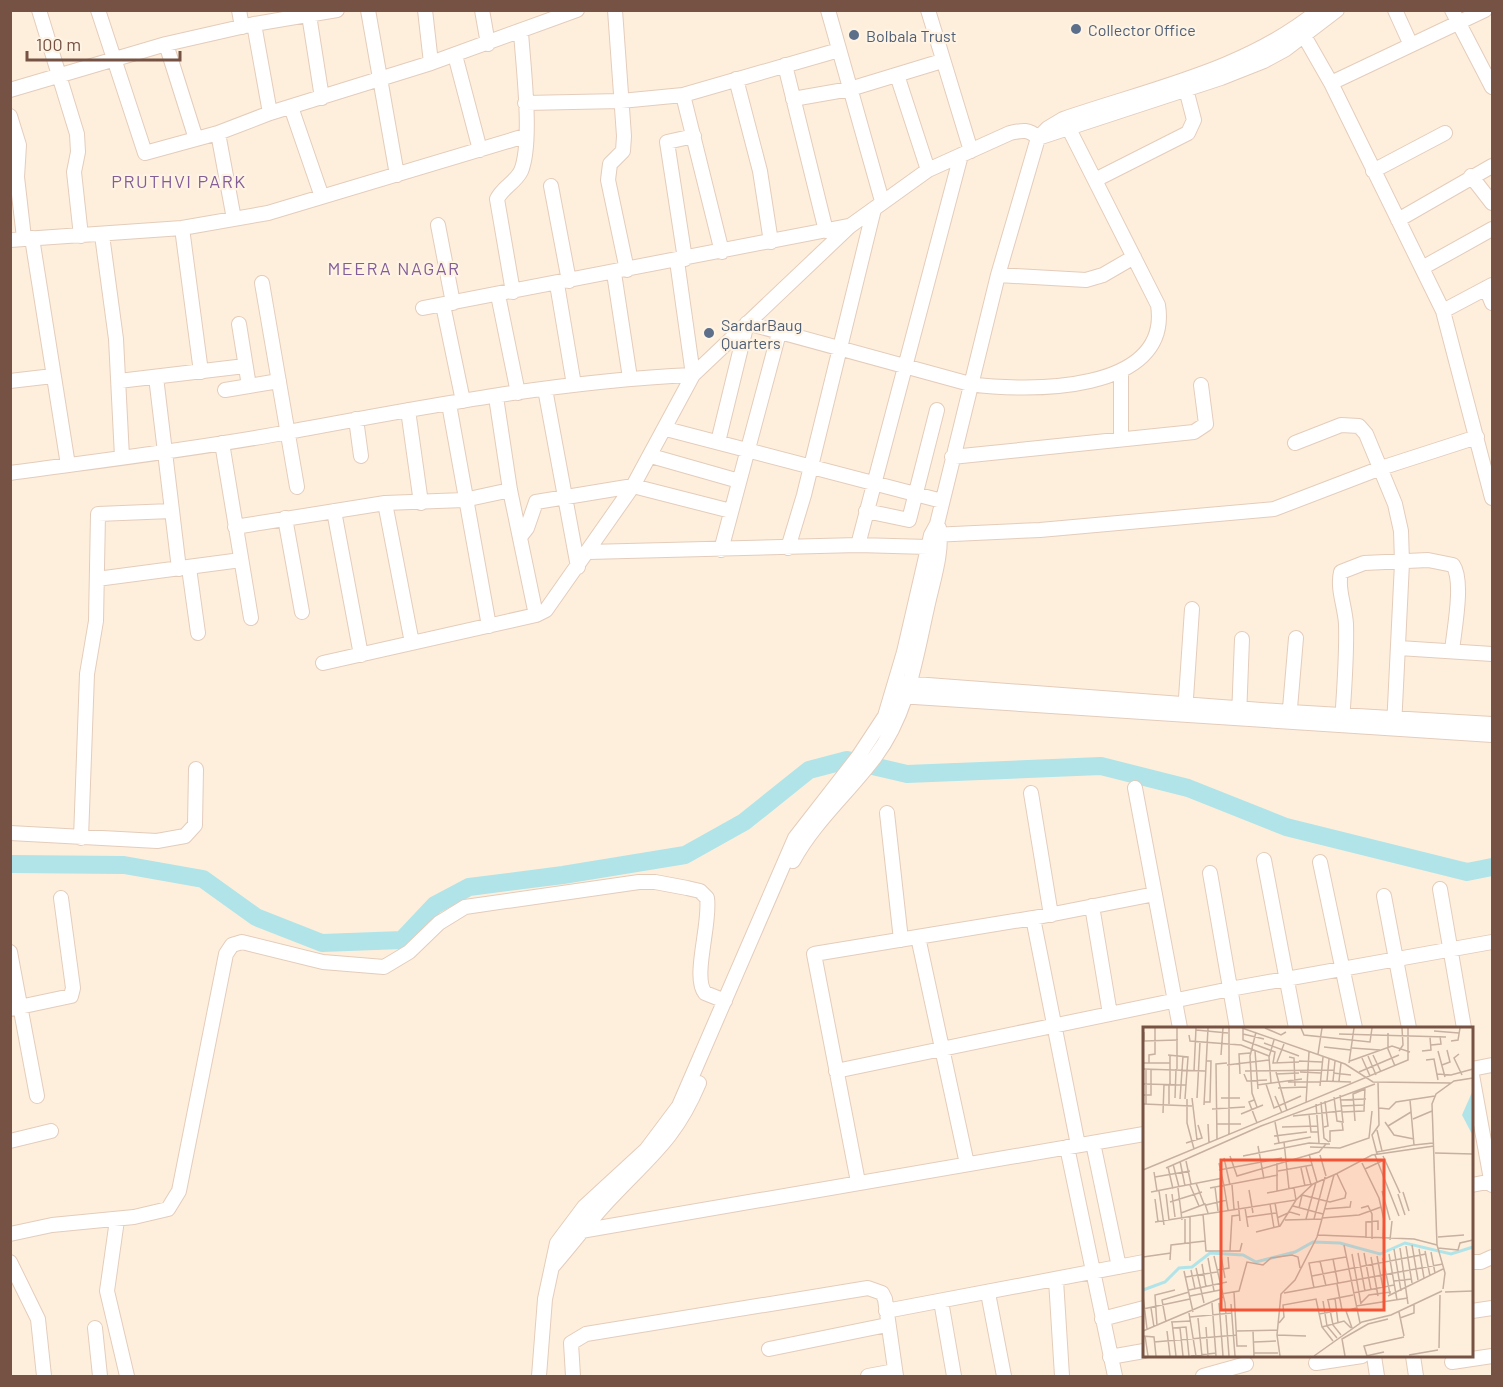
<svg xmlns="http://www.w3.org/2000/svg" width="1503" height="1387" font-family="Barlow,sans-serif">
<rect width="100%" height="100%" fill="#feefdc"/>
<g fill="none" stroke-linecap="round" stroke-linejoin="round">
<!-- river -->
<path stroke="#b0e4e9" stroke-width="18" d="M10,864L124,865L203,879L256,917L322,943L402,940L435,905L469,887L563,875L685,855L744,822L809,770L847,760L907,774L1101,766L1188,788L1286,827L1467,872L1492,867"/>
<defs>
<path id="minor" d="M39,10L77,134L78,152L74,172L81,236
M98,10L145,153L218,133L270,113L431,63L577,10
M239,10L242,27
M368,10L397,175
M425,10L431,63
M482,10L488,44
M615,10L624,136L623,151L610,164L608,180L627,270
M828,10L882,201
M928,10L971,151
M1395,10L1410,43
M1452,10L1492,87
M309,15L322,98
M254,24L270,113
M1299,27L1331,83L1443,311L1492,498
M166,44L196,139
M455,55L480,150
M785,65L826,231
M897,75L928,170
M736,79L760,171L771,242
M1331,83L1485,10
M10,90L166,44L254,24L337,10
M683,95L722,252
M793,99L850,89L942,61
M525,103L621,101L683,95L839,50
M291,107L322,197
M10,116L19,145L17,177L24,238
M218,133L234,219
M1038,138L1221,78L1264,61L1286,49L1337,10
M1373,171L1445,133
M1471,176L1492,203
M1095,180L1188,133L1194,120L1186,89
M551,186L569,281
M1398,220L1492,166
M438,225L453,303
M182,228L201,372
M102,235L116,339L122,457
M32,238L68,465
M10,240L182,228L268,213L525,136
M685,259L667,142L694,136
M1422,268L1492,229
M614,273L630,378
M998,275L1086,280L1103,275L1134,257
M262,283L297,487
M557,284L574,385
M1486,288L1492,303
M513,292L497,199C503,187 515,183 521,171C533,142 523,65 521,32
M498,295L518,393
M443,305L463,401
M423,308L848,226
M1443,311L1492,285
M239,324L249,386
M1121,371V439
M156,377L179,569
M10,381L53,376
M119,381L245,366
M545,389L578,567
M225,390L279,381
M496,397L510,490L536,615
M449,404L489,626
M408,410L421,503
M356,419L361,456
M666,429L942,501
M718,442L747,323L970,384C1026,392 1172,394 1158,305L1069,129
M222,443L251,618
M1295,443L1341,425L1359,426L1366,434L1395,504L1401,531L1402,563L1394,727
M651,456L739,481
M952,457L1194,432L1206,424L1201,385
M10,473C104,460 197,449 289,432C423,407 557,381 693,375L677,261
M385,503L412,643
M334,511L361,655
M866,511L909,520L937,410
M285,518L302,612
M235,527L385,503L464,500L510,490
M932,535L1040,530L1274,509L1381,468L1477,437
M520,537L527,528L536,502L633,486L731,511
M858,545L961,155
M788,548L804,495L874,209
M721,550L779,333
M588,552L858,545L928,547
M189,568L198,633
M97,579L241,560
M1399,648L1492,654
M323,663L536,615L546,610L633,486L693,375L850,226L928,170L1010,133C1023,130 1029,129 1038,138
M901,683L1290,712L1492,724
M899,696L1492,735
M1185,713L1192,609
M1239,717L1242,639
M1289,720L1296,638
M1342,723C1344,690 1347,657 1346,624C1345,606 1337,589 1341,572L1364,563L1428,560L1453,565C1464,581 1454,630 1452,651
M1135,788L1180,1028
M1031,793L1051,915
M887,813L901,940
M10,833L157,841L185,836L195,825L196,769
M81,838L87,674L96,621L98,514L171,511
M1264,860L1296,1028
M793,861C814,822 849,792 875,757C908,713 915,661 927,608C932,584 943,552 939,528
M1320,862L1355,1028
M1210,873L1237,1028
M1440,889L1464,1028
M1384,896L1409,1028
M1092,906L1110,1014
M1033,918L1078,1145
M918,937L967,1164
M10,952L37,1096
M10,1009L71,996L73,988L61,898
M1472,1069L1492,1065
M836,1071L1230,989L1492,942
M1472,1075L1492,1185
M10,1141L51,1131
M1093,1143L1119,1267
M1067,1147L1115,1376
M858,1182L814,954L1033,918L1155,894
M1472,1185L1492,1181
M117,1220L107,1291L127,1376
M581,1231L1144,1134
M10,1234L52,1225L134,1217L168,1209L179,1191L226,954L232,945L242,942L323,962L384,967L409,952L439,923L465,907L639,882H655L687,888L700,891L707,898C711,923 692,977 705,993L725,1001
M10,1262L38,1319L44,1376
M1472,1262H1481L1492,1257
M553,1266C572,1244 590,1220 610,1199C650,1156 675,1140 699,1083
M1056,1280L1062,1376
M988,1293L1004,1376
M941,1301L954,1376
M886,1311L1144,1262
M1472,1311L1492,1308
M1102,1319L1144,1308
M95,1328L100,1376
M769,1349L887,1325
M1374,1356L1377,1376
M1413,1356L1416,1376
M1110,1357L1144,1351
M1452,1362L1492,1356
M1316,1363L1362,1356
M539,1376L545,1299L557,1243L584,1207L646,1150L679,1106L795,838L858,757L885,716L904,652L931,535L937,524L998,275L1038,138L1048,128L1063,119C1150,89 1246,70 1319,10
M573,1376L571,1343L586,1334L868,1288L882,1293L885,1299L896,1376
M868,1376L895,1371
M1203,1376L1246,1364"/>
</defs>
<!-- minor casing -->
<use href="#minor" stroke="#e4ccbb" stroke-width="16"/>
<!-- minor -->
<use href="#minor" stroke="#fff" stroke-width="14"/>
</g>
<!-- markers -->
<g fill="#5c6f8a" stroke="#fff3e4" stroke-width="2">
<circle cx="1076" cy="29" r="6"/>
<circle cx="854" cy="35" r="6"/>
<circle cx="709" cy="333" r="6"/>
</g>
<g text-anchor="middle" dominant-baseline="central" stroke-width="4.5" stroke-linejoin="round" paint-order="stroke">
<!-- service labels -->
<g font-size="16" fill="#4e5e75" stroke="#fff3e4" text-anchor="start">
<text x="1088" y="29">Collector Office</text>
<text x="866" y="35">Bolbala Trust</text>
<text x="721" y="324">SardarBaug<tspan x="721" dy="18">Quarters</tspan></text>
</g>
<!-- neighbourhood labels -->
<g font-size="18" letter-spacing="1.5" fill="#825e99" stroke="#fff3e4">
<text x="179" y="181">PRUTHVI PARK</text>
<text x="394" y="268">MEERA NAGAR</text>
</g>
</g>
<!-- overview -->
<g transform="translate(1143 1027)">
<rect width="330" height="330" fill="#feefdc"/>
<path d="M330,63V109L319,88Z" fill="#b0e4e9"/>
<path fill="none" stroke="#b0e4e9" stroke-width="3" d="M0,263L22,255L36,241L49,240L67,226L100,228L113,235L152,225L170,215L197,216L237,227L262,216L308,227L330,220"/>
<path fill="none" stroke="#c7b09f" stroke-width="1.5" d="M99,1L202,37L230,55L308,56M100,1V13L132,25L130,36L156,35M122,1L138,8L143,5M158,1L161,8L227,15L229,1M53,3L85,6M291,4L316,6M1,5V14L35,13M113,5L107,29L109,66L114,80M245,6V22L252,39M100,7L121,12M196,7L303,10M46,8L47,14L98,18L126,29M308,14L315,13L317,1M121,16L156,29M288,18L298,17L297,9M181,20L208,23M209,21L237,23M112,24L115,62M256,24L260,18L259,1M279,24L288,23L287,10M295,24L302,50M175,27L179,1M316,27L311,31L319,48M25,28L45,30L42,72M78,28L80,1M230,28L238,45M225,29L233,48M146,30L151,31L152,59M219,31L227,49M283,33L291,32L295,53M156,34L179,35M207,34L249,19L267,25M134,35L141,17M0,36H27M6,36V28L12,27V1M206,36L211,1M84,38L126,33M299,38L307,35L304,23M0,42L62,44M34,42V1M51,44L53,1M102,44L191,43M133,45L144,84M157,45L178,46M216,45L256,28M190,46L208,48M97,47L96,27L107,26M101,47L104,54L124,53M133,47L156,46M294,47L308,48L330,42M178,54L208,55M184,54L186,32M190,54L192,34M196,54L198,36M145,55H178M128,56L126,30L131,13M0,57L43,58M27,57V28M123,57L131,81L158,69M114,58L159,52M177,59L180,30M135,61L164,60M0,68H8V42M132,69L139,86M191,70L194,94L200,95L197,68M32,71L33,42M49,71L54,113M54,71L57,15M78,71H97M37,72L40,29M44,72V96L51,122M111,73L106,75L114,96M197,73L223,72M61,75H67L68,34H63M178,75L181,111L186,115M163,76L166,25M0,77L49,79M3,77V42M26,77V57M173,77L176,116M61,78L65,1M198,79L222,78M236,81L246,82L253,75L292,69M69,82L102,80M199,85L221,84L222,60M20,86L21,57M98,87L120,78M166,87L168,105H175M150,89L198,84M270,92L289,84M212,94L210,67L222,62M132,95L136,116M242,95L251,108L271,112M65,97L66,116M74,97H98M245,99L268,85M139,100L175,99M181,100L185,99L182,74M234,103L239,124M86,108V1M131,109L164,105M74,113L73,37L84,36M141,115L146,162M187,115V104L200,103L199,95M43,116L59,111L55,98M131,117L168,110M271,118L290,116M115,119L121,152M167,120L197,121L226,111L229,84M234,125L271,118L267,73M292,126L330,127M166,127L174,155M234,127L229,108L236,98L235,55M177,128L183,149M232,128L256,189M87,129L94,149L176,125L183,117M100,129L166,116L187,117M240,129L257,166M81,131L87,158M37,134L42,159M43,134L48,157M76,136L81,159M219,136L236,171L241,193L240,212M30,137L36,160M25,140L30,162M163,140L168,158M23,141L118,99L232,57M158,141L162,159M222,142L241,133M0,143L265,33V1M76,143L139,131M135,144L169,138M11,145L14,164M12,150L47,144M53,156L61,177M47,158L56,179M89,158L91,182M81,159L85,183M72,160L75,184M35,161L39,193M67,161L135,148M106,163L110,186M16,164L21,198M134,164V136M239,164L247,193M8,165L80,151M260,165L266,184M124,166L169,157M23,167L26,193M29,167L32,190M255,167L262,188M12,172L15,195M95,174L97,194M27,175L59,165M132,176L136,199M127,177L131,201M63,178L84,173M150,179L180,187M102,181L105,200M156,181L159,168L187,175L202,171L203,166L194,147M218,181L225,179L229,187V212M181,182L207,180L208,174M38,186L62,177L65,186M60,187L63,224H97L99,216M104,190L133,186M134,191L147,185L157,188M179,191L216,188L238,180M163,192L173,155M171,192L182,150M142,193L179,192M12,195L153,173L151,161M113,205L137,199L153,173L170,157L193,147M175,208L271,212L294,218M295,210L321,208M223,211V195L235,194V203M247,213L249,194M42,217V192M201,218L217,296M269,218L275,253M263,219L269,256M257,221L265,277M295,221L315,223L317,216L330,213M251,222L258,264M276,222L281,251M87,224L89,189L97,188M282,224L287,249M288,225L292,246M215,226L222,264M221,226L228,263M209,227L218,277M246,227L254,273M71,229L82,276L86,329M78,229L82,251M234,229L240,261M0,230L28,226M228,230L235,269M65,231L71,264M240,231L247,267M190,232L195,257M27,233L28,218L62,214M47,234V190M177,234L183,259M59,237L63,260M53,241L61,276M48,243L52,262M74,243L86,241L85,230M41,244L50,285M169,249L283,227M43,250L74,245M251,254L269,252M171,261L166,236L203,230M300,262L302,246L294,218L289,77L293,67L311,54L330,51M46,263L84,255M91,265L94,319H104M302,265L330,264M141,266L300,237M210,266L251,258M78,267L96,264L104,235L120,238L128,231L149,228L155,230L157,241M0,269L4,302M47,269L77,263M245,269L300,242M192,271L195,296M184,273L210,268M185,273L190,298L198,308M180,274L184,299L194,311M69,276L73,329M76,276L80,329M218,276L226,268L248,265M88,277L92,329M213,279L265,271M8,281L11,300M0,282L47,272M256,285L261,309M46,286L53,329M176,287L199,283L194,257M47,290L89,286M55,291L59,329M257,291L271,286V277M23,295L19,273L46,265M28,295L48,294M29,295L33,329M136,296L141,290L140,278L173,272L179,300L190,314M14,299L12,268L32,263M63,300L65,329M179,300L201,294L208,301M30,301L43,300L46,329M37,301L40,329M209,301L203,284L213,281M0,304L80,270M24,304L27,329M94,304L135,303M110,304L111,329M134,308L163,309M0,309L11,310L13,329M2,309L5,329M11,315L94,308M111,315L133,314M296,321L297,268M111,326H135M266,328L295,323M48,329L73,326M137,329L134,308L138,267L152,253L174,210L191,148L229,128L291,119M171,329L219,295L248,288L299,264M202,329L199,312L225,297L245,292M223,329L241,325M224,329L221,319L261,310"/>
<path fill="#f45435" fill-opacity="0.15" stroke="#f45435" stroke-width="3" d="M78,133H241V283H78Z"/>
<rect width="330" height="330" fill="none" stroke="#755243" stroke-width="3"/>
</g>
<!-- border -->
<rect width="1503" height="1387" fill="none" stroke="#755243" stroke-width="24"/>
<!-- scale -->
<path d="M27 51v9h153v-9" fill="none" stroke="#755243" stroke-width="3"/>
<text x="36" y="51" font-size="18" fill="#755243" stroke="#fff3e4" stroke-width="4.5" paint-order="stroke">100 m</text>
</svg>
